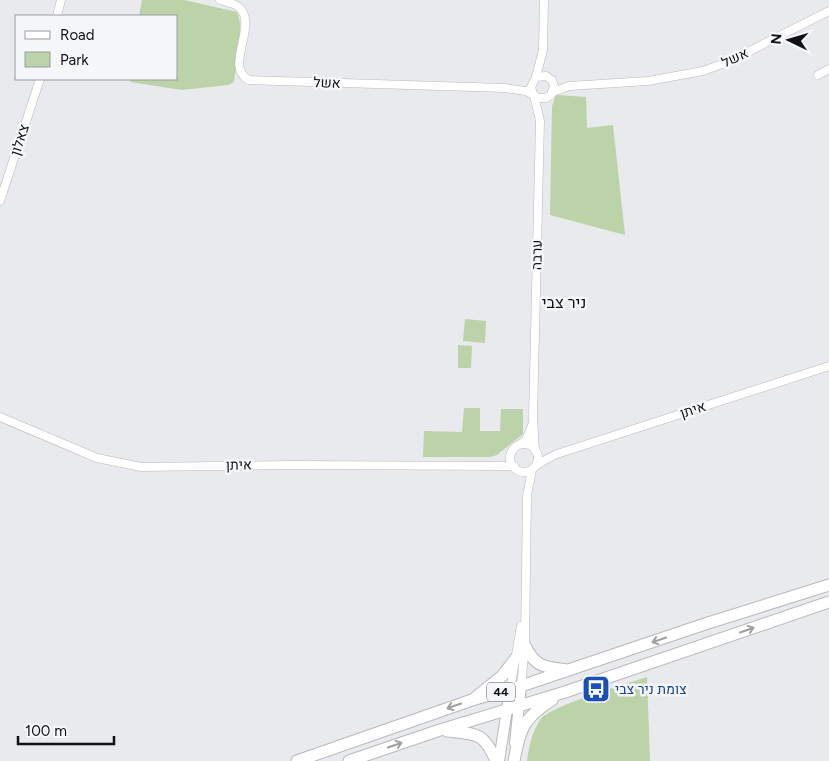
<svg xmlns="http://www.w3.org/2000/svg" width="829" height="761" font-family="Figtree,Heebo,sans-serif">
<rect width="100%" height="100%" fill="#e8eaed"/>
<!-- green -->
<path fill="#bcd2a8" d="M142,0H184L237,12C245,28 236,64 234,82L228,85L182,90L130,82L131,79H176V16H139Z
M556,95L586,97L587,128L613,125L625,235L550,215L552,106Z
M465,319L486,321L485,343L463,341Z
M458,345L472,346L471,368H458Z
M464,408H480V431H500L501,409H523V434L497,455L490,457H423L424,431L462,432Z
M647,677L650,761H527C529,747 532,732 540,720C549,706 627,684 647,677Z"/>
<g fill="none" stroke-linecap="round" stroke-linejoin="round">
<defs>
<path id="minor" d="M220,0C226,2 234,3 239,7C259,25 223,68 249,80L505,88L526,91L539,98H546L551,95L554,86L552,80L546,76L536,77L531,87L533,94
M57,16L61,0
M818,75L829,69
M536,77L543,50L544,0
M553,92L569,86L648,81L703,71L728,62L829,11
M534,95L540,121L533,418L535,450
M0,201L40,79
M0,417L97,458L141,467L291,465L514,466
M510 458a14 14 0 1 1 28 0a14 14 0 1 1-28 0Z
M519,445L526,440L532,425
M536,466L545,460L557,454L829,366
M521,686L525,646L527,496L532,470
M510,690L521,626"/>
<path id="major" d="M515,743L521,686
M499,761L510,690"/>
<path id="highway" d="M525,646C536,668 545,667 568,670
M476,697L502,676L516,658
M447,731C476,734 484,732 496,761
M297,761L472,700L521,686L705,624L829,585
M349,761L440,730L565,692L829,602
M514,761C520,729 523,718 552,700"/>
</defs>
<!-- minor casing -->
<use href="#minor" stroke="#b7b9bc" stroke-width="9"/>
<!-- major casing -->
<use href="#major" stroke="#b7b9bc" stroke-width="12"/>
<!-- highway casing -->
<use href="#highway" stroke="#b7b9bc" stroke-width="13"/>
<!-- minor -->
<use href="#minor" stroke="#fff" stroke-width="8"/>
<!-- major -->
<use href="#major" stroke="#fff" stroke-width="10"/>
<!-- highway -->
<use href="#highway" stroke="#fff" stroke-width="11"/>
</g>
<!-- one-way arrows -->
<defs><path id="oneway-shaft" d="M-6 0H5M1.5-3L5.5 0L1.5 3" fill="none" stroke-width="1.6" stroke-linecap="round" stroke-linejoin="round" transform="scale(1.25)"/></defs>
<g stroke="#9fa0a0">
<use href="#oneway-shaft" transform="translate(747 630) rotate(-19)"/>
<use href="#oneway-shaft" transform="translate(659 640) rotate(161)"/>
<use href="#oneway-shaft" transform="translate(454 706) rotate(161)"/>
<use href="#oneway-shaft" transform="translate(395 745) rotate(-19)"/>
</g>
<!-- icons -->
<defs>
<symbol id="bus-square" viewBox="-11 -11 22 22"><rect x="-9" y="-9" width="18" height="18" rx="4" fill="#1a4fb4" stroke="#f5f7fb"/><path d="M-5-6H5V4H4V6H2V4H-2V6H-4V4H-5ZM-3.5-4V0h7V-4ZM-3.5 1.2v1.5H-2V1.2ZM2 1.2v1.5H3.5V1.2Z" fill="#fff"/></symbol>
</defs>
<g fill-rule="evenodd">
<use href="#bus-square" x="580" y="673" width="32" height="32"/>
</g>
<g text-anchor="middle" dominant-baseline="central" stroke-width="5" stroke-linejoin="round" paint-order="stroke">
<!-- shield labels -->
<rect fill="#f5f7fb" stroke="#555658" stroke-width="1" x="487" y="682.5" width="28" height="19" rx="4"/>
<g font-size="12" font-weight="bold" fill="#101112">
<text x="501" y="692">44</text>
</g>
<!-- street labels -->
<g font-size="14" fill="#101112" stroke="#f5f7fb">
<text transform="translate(735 58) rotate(-25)">אשל</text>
<text transform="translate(327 83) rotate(2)">אשל</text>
<text transform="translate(20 140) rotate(-72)">צאלון</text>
<text transform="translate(537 255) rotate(-89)">ערבה</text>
<text transform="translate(693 410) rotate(-18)">איתן</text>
<text transform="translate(239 465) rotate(-1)">איתן</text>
</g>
<!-- transit labels -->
<g font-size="14" fill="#164399" stroke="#f5f7fb" text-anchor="start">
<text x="615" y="689">צומת ניר צבי</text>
</g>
<!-- quarter labels -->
<g font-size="16" fill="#101112" stroke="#f5f7fb">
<text x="564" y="302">ניר צבי</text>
</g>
</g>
<!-- legend -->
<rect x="15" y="15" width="162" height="65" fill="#f5f7fb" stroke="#999b9e"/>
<rect x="25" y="31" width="25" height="8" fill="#ffffff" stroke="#999b9e"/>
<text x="60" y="40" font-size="15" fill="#101112">Road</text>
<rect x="25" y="52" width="25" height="15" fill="#bcd2a8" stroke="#999b9e"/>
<text x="60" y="65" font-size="15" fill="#101112">Park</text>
<!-- north arrow -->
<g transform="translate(789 40) rotate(275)" stroke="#f5f7fb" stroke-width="4" paint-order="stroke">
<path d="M0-4L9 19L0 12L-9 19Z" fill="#101112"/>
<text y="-8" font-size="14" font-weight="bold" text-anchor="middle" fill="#101112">N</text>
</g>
<!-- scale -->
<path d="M18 736v8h96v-8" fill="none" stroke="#101112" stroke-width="2.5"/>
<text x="25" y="736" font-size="15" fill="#101112" stroke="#f5f7fb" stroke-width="4" paint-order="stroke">100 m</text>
</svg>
